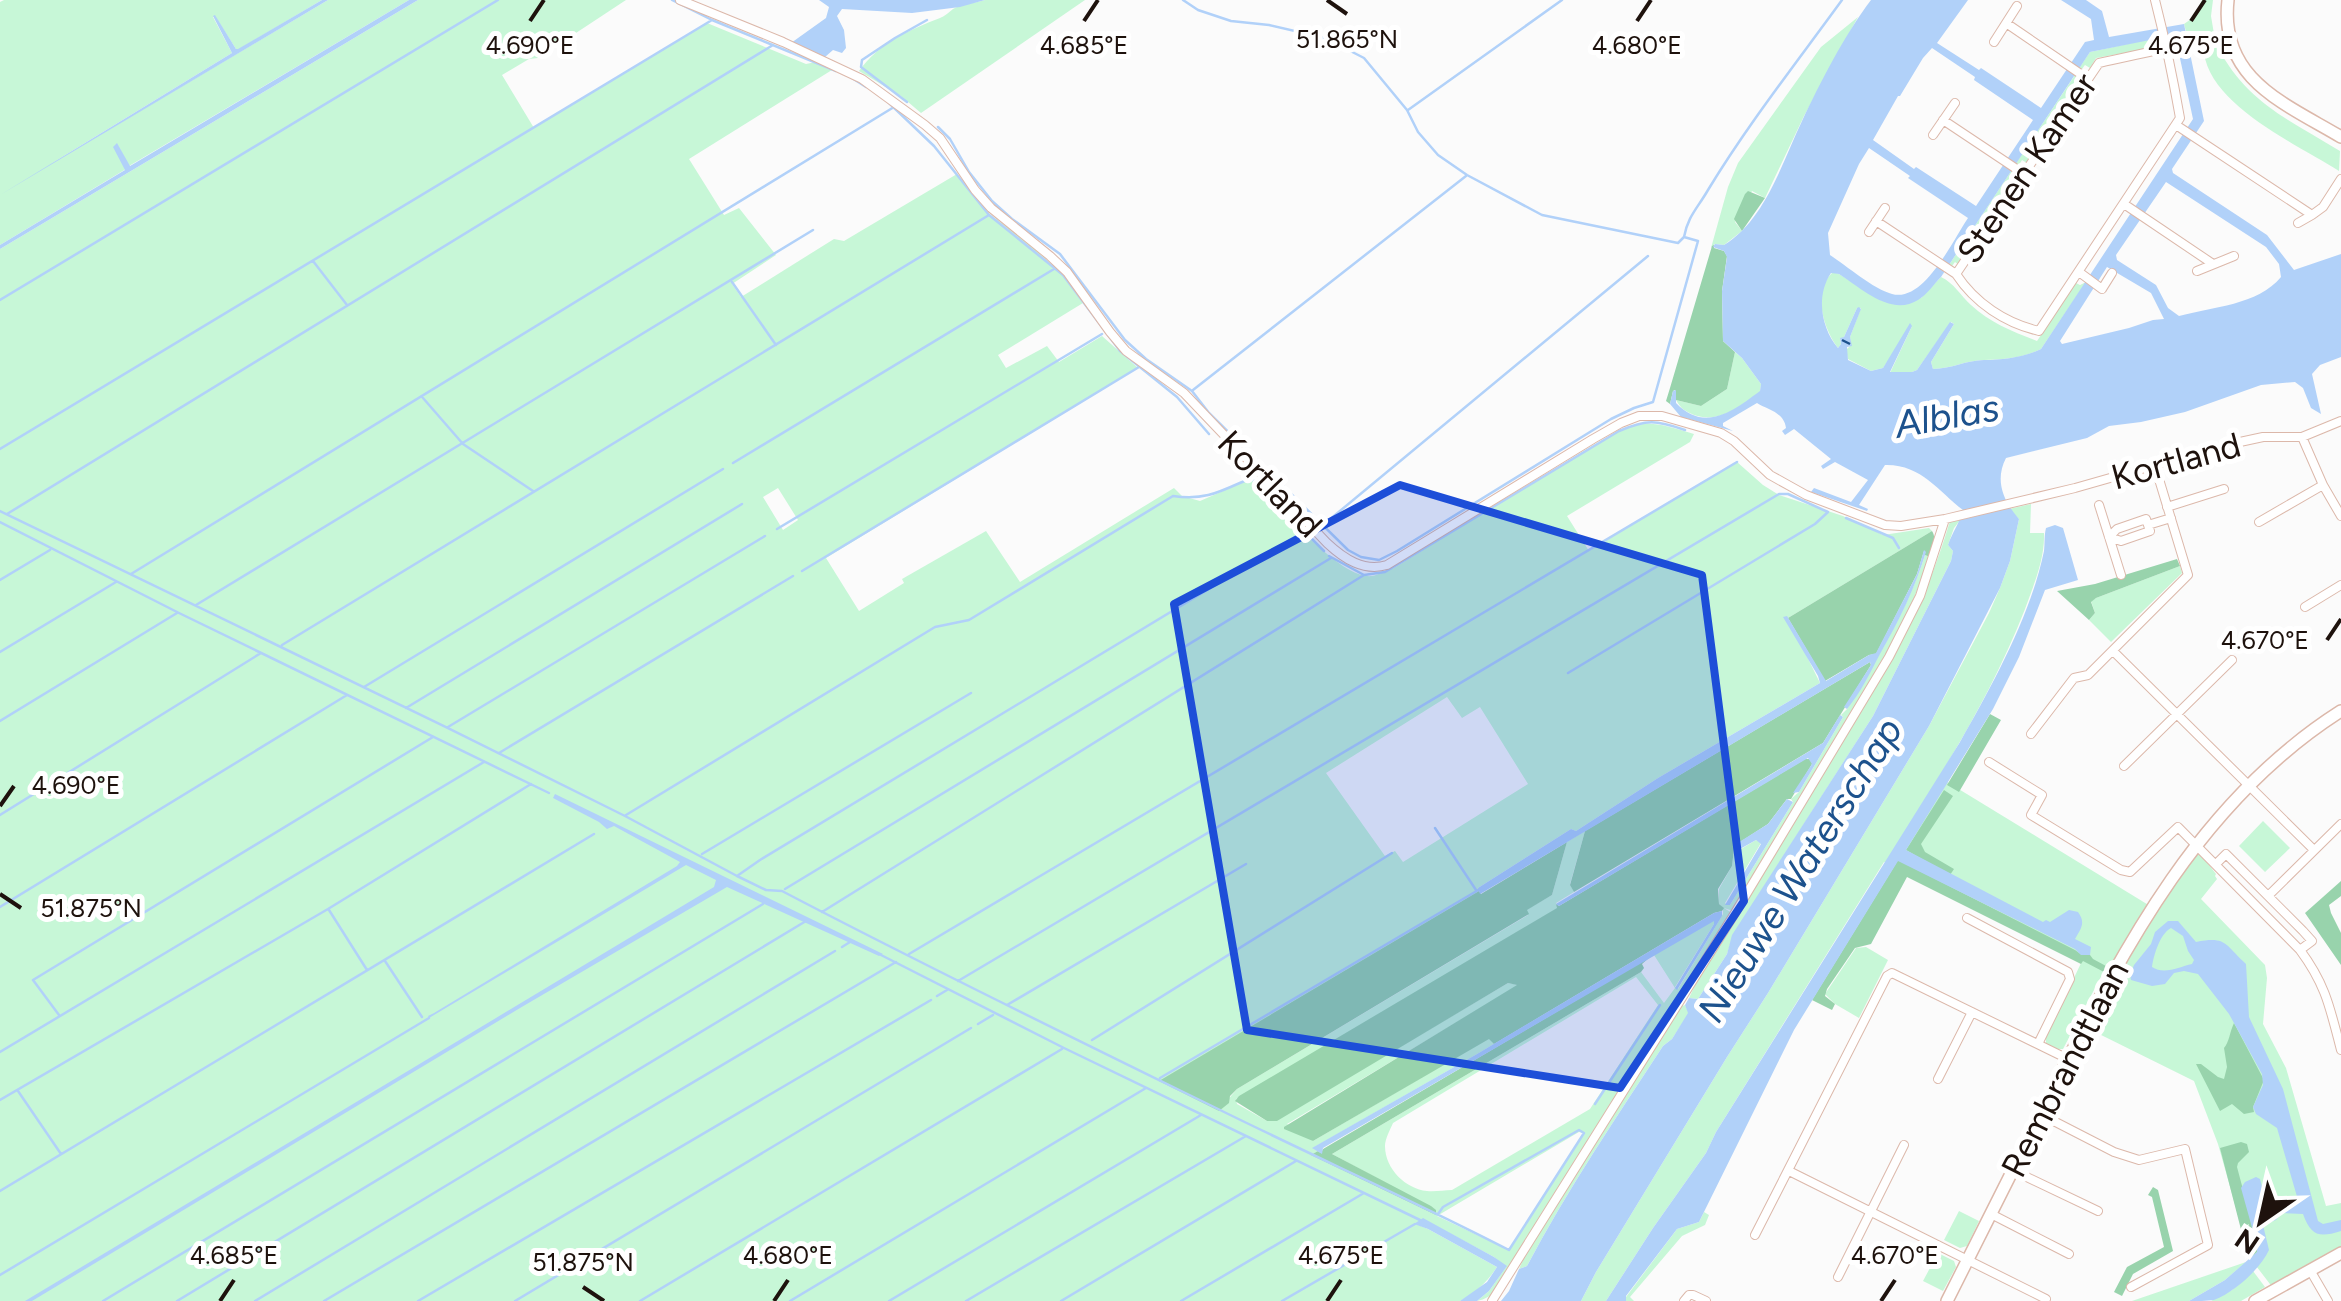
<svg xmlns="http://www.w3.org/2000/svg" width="2341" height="1301" font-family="Figtree,sans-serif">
<rect width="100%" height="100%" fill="#fbfbfb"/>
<!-- green -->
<path fill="#c7f7d7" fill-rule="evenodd" d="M4,0H322L239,49H236L215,16L213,17L232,53L49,165L328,0H409L129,166L117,144L114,147L126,169L0,245V2Z
M418,0H626L538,58L529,59L502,75L534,128L707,23L806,64L816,62L832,70L689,159L724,215L739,208L776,255L732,284L741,297L834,239L844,241L957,174L988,213L1027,242L1064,276L1083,303L998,355L1006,368L1047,346L1059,362L1102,336L1138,368L826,558L859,611L904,583L902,579L986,531L1020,582L1174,488L1182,496L1200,501L1253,478C1275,501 1339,580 1372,576C1379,575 1387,570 1394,568L1597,443C1640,419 1647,419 1694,434L1690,442L1567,516L1589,551L1737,462L1763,485L1779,495L1843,516L1883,535L1929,528L1932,531L1788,618L1787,616L1820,683L1658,778L1576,831L1571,829L1478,888L1479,891L1473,895L1160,1081L1219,1110L1237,1089L1528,915L1526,910L1552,895L1567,842L1585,831L1570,884L1574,892L1556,903L1558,908L1236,1099L1237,1104L1267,1121L1325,1091L1508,983L1519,985L1287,1124L1313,1141L1489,1038L1494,1044L1477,1054L1313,1148L1318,1151L1312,1155L1436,1210L1332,1154L1641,972L1664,1003L1675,988L1654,955L1714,920V924L1675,987L1678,989L1723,914V908L1719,904V889L1732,866L1734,849L1737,846L1741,849L1756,840L1761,843L1725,903L1727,905H1730L1793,802L1791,799L1799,792L1843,717L1841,715L1847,709C1877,659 1907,611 1925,555L1930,557L1906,618L1871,683L1733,911L1724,908L1732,913L1673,1009L1518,1251C1508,1269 1501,1297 1477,1301L1489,1291L1506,1267L1494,1257L1423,1219L1416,1224L1428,1229L1497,1267C1487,1282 1476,1293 1460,1301H0V249ZM778,488L798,520L783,530L763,497ZM1447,697L1462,718L1480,707L1528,784L1403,862L1395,851L1385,856L1326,773ZM1636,977L1658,1005L1590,1109L1452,1190C1444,1190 1435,1192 1427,1191C1406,1189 1385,1169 1385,1146C1385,1139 1390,1130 1393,1123ZM1579,1132L1585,1133L1509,1250L1437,1216Z
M985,0H1085L921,113L901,96L859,71C879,43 909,30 940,18C945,16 949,12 953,9C961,4 976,3 985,0Z
M2202,0H2213L2211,16L2214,34L2188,39L2184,24L2194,17Z
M1858,17L1804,116L1765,198L1752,191L1735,222L1742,231L1724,245L1715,244L1711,248L1728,187L1738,163L1821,47Z
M2160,37V41L2155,42L2156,47L2096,58L2090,68L2085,65L2082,69L2079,68L2090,52Z
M2217,46C2247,103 2288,119 2340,151L2339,171C2298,145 2211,106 2204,53Z
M2075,75L2077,76L2075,80L2079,83L2027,163L2022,160L2019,165L2016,163Z
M2011,171L2014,172L2012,176L2016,179L1959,265L1955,262L1952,266L1949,265Z
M1833,272L1839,274L1882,301L1921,298L1941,277C1954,283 1961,296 1971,305C1990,323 2014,332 2037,341L2076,283L2080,285L2086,282L2041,349C2023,358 2003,360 1984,360C1967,360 1951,369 1933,369L1931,362L1954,324L1951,322L1917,370L1912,372L1890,373L1912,326L1883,368L1871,371L1848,359L1846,350L1851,345L1850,337L1861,308H1857L1844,337L1840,339L1841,344L1838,348C1824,330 1811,291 1833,272Z
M1735,352L1742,358L1761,384L1760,392C1741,406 1719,424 1694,415C1685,411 1681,409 1676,400L1701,406L1727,389Z
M2031,504L2030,533H2044C2045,559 2034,584 2025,609C2002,668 1972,723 1939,777L2155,909L2199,852L2216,874L2215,876L2217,879L2201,899L2265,965L2267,978L2263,1024L2286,1068L2326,1206L2341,1203V1250L2273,1288L2250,1258L2218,1144L2194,1081L2091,1030L2117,976L2104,971L2063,1049H2056L2046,1045V1037L2082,961L1884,862L1716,1132L1706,1153L1653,1228L1606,1301H1581L1596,1272L1727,1057L1768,993L1929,726L1989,613L2000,588L2010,561L2019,519L2009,509Z
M1961,519L1954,528L1948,545L1953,551L1951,561L1873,716L1733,935L1727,954L1698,999L1689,998L1699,977L1897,650C1919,610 1937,565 1950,521Z
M2180,566L2182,573L2111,642L2089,620L2095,613L2091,601L2096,598Z
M2263,821L2290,848L2265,872L2239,846Z
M1866,947L1888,960L1859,1018L1835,1004L1825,994L1856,948Z
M1685,1005L1689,1013L1672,1039L1663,1046C1616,1118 1567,1190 1527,1266L1519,1269L1531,1242L1668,1025L1682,1006Z
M1959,1211L1979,1221L1967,1246L1960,1248L1944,1240Z
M1704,1212L1709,1215L1705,1225L1682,1236L1630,1297L1634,1301H1626V1297L1677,1229L1699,1222Z
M1938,1253L1954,1261L1956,1267L1943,1291L1923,1281Z
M2246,1262L2225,1280L2189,1301H2132Z
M2253,1271L2265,1287L2241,1301H2211L2232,1290Z"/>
<!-- forest -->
<path fill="#98d3ac" d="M1748,191L1765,198L1742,231L1734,219L1745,194Z
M1714,245V248L1724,251L1727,256L1722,291L1723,341L1735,352L1727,389L1701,406L1676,400L1675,390L1673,391L1670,404L1666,401L1670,388L1712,246Z
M1932,531C1937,539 1933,549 1930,557L1925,555L1924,551L1917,574L1876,654L1869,655L1825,681L1788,618Z
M2177,559L2180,566L2096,598L2091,602L2095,613L2089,620L2057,591L2095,584Z
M1870,662L1871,665L1823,743L1574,892L1570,885L1585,831Z
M1990,714L2001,720L1959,792L1947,785Z
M1805,759H1811L1812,764L1791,799H1787L1768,824L1737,844V846L1734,849L1732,866L1718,889L1719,904L1724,908L1722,911L1714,913L1494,1044L1489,1039L1313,1141L1284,1129V1127L1517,985L1508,983L1277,1121H1267L1235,1101L1239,1096L1557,908L1556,904L1559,906Z
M1944,790L1953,796L1921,844L1925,852L1954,869L1950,875L1906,850Z
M1567,842L1552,895L1527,910L1529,914L1237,1089L1230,1096L1229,1103L1219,1111L1159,1081L1479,891L1481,894Z
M1898,860L2075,950L2082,955H2090L2093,959L2106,966L2104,972L2083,961L2081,964L1907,877L1871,944L1855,948L1827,989L1825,996L1835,1004L1832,1010L1812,1000Z
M2341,881V896L2329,905L2331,913L2341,933V965L2305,913Z
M1650,957L1642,964L1644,968L1641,972L1332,1154L1431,1206L1436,1210V1215L1311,1155L1318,1151L1321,1153L1323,1149Z
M2234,1023L2264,1080L2253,1107L2254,1112L2244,1114L2232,1104L2220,1111L2196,1064H2201L2218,1077L2224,1079L2227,1067L2224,1048C2229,1043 2230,1031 2234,1023Z
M2241,1142L2247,1144L2249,1152L2238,1163L2237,1167L2257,1242V1252L2252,1258L2246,1249L2220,1148Z
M2153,1187L2158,1190L2173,1251L2133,1274L2122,1296L2114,1292L2127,1267L2164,1247L2152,1197L2148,1195Z"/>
<!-- water -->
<path fill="#b1d1f9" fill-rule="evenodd" d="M322,0H328L0,195L232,53L213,16L215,15L236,49H238Z
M409,0H418L0,249V245L125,170L113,147L117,143L130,166Z
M819,0H985L960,7L912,13L842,9L837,16L844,30L846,48L842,53L833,50L825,57L791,43L826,18L829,7Z
M1871,0H1968L1937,43L1979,70L1981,68L2041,108L2085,42L2094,40L2091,19L2061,0H2086L2102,11L2109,37L2184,24L2204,121L2172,169L2173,173L2267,235L2294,270L2341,254V357L2320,365L2312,374L2321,414L2311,408L2303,388L2295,382L2261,385L2185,412L2141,422L2109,426L2087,438L2006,458C1994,481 2004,502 2019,519L2010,561L2000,588L1929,726L1768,993L1727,1057L1596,1272L1581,1301H1501L1509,1291L1519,1269L1527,1266C1567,1190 1616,1118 1663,1046L1672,1039L1688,1013L1685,1005L1689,998L1698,999L1727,954L1732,935L1873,716L1951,561L1953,551L1948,545C1952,533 1960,522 1963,510C1938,491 1921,464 1885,465L1859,505L1868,509L1867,511L1811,492L1814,488L1851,502L1868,480L1835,462L1823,469L1821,466L1831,459L1794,429L1785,435L1782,431L1786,428C1784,412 1768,410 1757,403L1723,423V426L1733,431L1681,417L1670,404L1673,391L1676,390V403C1705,433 1733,411 1760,391L1761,384L1742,358L1723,341L1722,291L1727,257L1724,251L1713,247L1715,244L1724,245C1765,220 1782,163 1802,121C1820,83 1845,34 1871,0ZM2175,35L2193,119L2041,349C2024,357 2003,360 1984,360C1967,360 1951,369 1933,369L1931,362L1954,324L1950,322L1917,370L1912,372H1890L1912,326L1910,323L1883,368L1871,371L1848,360L1847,347L1852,346L1850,337L1861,309L1859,307L1857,308L1844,337L1840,338L1841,344L1838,348C1822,329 1815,297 1831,273L1839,274C1861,288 1891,317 1918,300C1927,295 1934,284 1941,277L2090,52ZM1932,48L1975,77L1974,80L2033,120L1976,206L1916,167L1914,169L1873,140L1898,96H1900L1923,58ZM1869,148L1910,176L1908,178L1968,218C1953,240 1924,303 1892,294C1873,289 1847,266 1830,255L1828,233L1859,164ZM2166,182L2266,247L2279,264L2281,277C2258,305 2212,307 2179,316L2168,308L2156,285L2117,260L2116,255ZM2107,267L2151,293L2164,319L2153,320L2129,328L2062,344L2060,341Z
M2055,525L2063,528L2078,580L2045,590L2019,657L1993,709L1906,850L2043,922L2046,920L2050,922L2069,910L2078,912C2086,923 2081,928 2075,939L2091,947L2090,955H2081L2075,949L1898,861L1794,1030L1699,1222L1677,1229L1626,1296V1301H1606L1653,1228L1706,1153L1716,1132L1960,742C1992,686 2031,615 2044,551C2045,543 2044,536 2046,528Z
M1924,550L1926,552C1915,588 1899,621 1880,654C1870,673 1861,692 1847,709L1844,707L1871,665L1870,662L1480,894L1478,888L1571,829L1576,831L1658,778L1820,683L1818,676L1783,617L1787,616L1826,681L1869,655L1876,653L1917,574Z
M1840,715L1843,717L1799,792L1793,793L1812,764L1808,758L1559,906L1556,904L1823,743Z
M555,794L883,954L879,956L727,887L520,1008L32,1301H25L714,887L716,880L686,865L429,1018L428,1016L434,1013L677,866L680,862L614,826L607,829L599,822L553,798Z
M1787,799L1793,802L1730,905H1725L1761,844L1756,840L1740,849L1736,844L1768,824Z
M1722,911V916L1677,990L1675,988L1714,924V921L1323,1148L1322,1154L1312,1148L1477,1054L1714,913Z
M2168,921H2178L2196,942C2227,936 2224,944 2246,964L2249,1017L2283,1089L2318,1221L2323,1224L2341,1220V1231C2319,1238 2311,1236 2303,1214L2282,1213L2276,1220L2263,1225L2269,1250C2260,1269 2235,1292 2214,1300C2207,1301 2197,1301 2189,1301L2225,1280L2257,1252L2256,1242L2241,1188L2245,1182L2256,1177L2260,1179L2264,1195L2282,1204L2291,1206L2298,1200L2277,1128L2256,1114L2253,1107L2263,1085L2262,1074L2229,1014L2198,974L2184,971L2174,973L2165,984L2152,986L2131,980L2130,975L2134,965L2151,944L2155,932ZM2171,928L2183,936L2188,951L2194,960L2192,964C2179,967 2164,975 2152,967C2154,954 2160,934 2171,928Z
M1423,1218L1494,1257L1507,1266L1489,1291L1477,1301H1460L1487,1282L1497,1267L1428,1229L1414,1224Z"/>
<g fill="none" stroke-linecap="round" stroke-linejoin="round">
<!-- stream -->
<path stroke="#b1d1f9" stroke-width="2.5" d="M672,0L712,20L836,71
M852,78L866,87
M907,102L861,67L862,60L895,38L927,20
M889,103L934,146L989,215L1063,275L1120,351L1177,397L1209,434
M1408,110L1562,0
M938,127L950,139L969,172L992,201L1012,219L1060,254L1125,340L1146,359L1192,391L1209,413L1348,550L1361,557L1379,560L1397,551L1611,419L1634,408L1653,402L1698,241L1684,237L1678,243L1542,215L1467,175L1438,155L1418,132L1407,110L1364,58L1325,38L1269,25L1231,21L1198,10L1183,0
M1684,237C1688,216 1697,209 1708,190C1748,124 1797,62 1842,0
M313,261L347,305
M732,282L776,345
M0,300L498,0
M1193,390L1466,176
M423,398L463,444L533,491
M0,449L712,20
M733,463L1054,269
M0,511L446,727L625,816L737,876L766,890L782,891C925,966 1071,1037 1216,1108C1313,1156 1412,1200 1509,1250L1584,1133L1579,1130L1443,1207L1438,1214
M7,514L773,45
M1846,518L1893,538L1899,548
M0,522L179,613L549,793
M1323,525L1648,256
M777,529L1102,334
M1329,556L1364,575L1385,572L1619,431C1647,419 1656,420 1685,430
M802,571L1139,367
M131,574L894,107
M0,580L50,550
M196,605L813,230
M282,645L989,215
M0,652L116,582
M364,687L723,469
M406,708L742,504
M0,721L177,613
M448,727L765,536
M499,753L793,576
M0,815L261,653
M626,815L935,627L969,620L1173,496C1206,501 1221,491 1251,478L1324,551
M1435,828L1476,890
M702,854L971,693
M737,876L760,860L1303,532
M785,889L1331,558
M0,907L347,695
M329,910L367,970
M822,912L1364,575
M842,947L850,942
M909,954L1737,462
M881,955L1064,1048L1420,1220
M385,961L422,1017
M958,981L1779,494H1788L1828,512L1815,524L1568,673
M937,996L947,990
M1007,1005L1246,864
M59,1015L33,980L433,737
M978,1024L993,1015
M1092,1040L1392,853
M0,1052L484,762
M1160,1078L1480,889
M18,1091L61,1154
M0,1100L328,909L531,784
M1595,1104L1660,1005
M0,1191L594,834
M0,1275L429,1018
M103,1301L763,904
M177,1301L806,921
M255,1301L835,951
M324,1301L896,962
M418,1301L931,1000
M515,1301L971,1028
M640,1301L1062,1049
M790,1301L1146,1088
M889,1301L1201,1115
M966,1301L1246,1136
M1061,1301L1296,1161
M1181,1301L1364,1193
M1282,1301L1415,1224"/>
<!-- ferry -->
<path stroke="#1d528d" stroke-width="2.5" stroke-dasharray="12 10" stroke-linecap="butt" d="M1842,340L1850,344"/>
<defs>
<path id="street" d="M680,0L783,42L862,79L925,125L940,138L975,190L991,208L1050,256L1067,272L1110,332L1126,351L1184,393L1327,543C1344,559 1364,572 1387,565L1593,439L1621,423L1639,416H1662L1721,433L1734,441L1770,475L1806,495L1885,525L1901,526L1945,519L2075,488L2226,445L2263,437H2302L2341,421
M2155,0C2165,39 2173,78 2180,118L2039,331C2005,323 1975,303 1956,274L2099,63C2142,54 2185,43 2228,37
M2006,23L2088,79
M1994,42L2017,6
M1943,120L2024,174
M2176,125L2312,215L2323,207L2341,179
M1933,135L1955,103
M2124,204L2213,264
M1876,221L1956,274
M2298,223L2312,215
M1869,232L1885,208
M2197,271L2234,256
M2079,272L2102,289L2112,273
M2302,437L2323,485L2341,516
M2099,505L2121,575
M2167,507L2224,489
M2259,522L2323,485
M2148,525L2146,519L2117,529L2109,537L2121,541L2150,531L2148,525L2171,518
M2305,607L2341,585
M2113,651L2313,849
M2031,734L2074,678L2088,675L2188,575L2155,466
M1989,762L2042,795L2031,815L2121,870L2130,872L2178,827L2300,950C2326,985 2330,1008 2341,1050
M2124,766L2232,660
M2216,864L2226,854L2303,931L2312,941L2300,950
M2268,896L2341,824
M1967,918L2068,972L2070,979L2038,1044
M1938,1079L1972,1012
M2040,1114L2114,1152L2139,1160L2185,1149L2208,1245L2131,1287
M2012,1170L2098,1211
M1789,1171L2046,1299
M1991,1214L2069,1254
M1755,1235L1887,976L1892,973L2068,1059
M2310,1270L2328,1301
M1838,1277L1904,1145
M1492,1301L1735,913L1889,657L1920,596L1945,519
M1684,1301L1689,1295H1693L1706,1301"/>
<path id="secondary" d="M2228,0C2219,79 2284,103 2341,137
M1947,1301C1983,1230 2018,1160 2053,1089C2125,945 2201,800 2341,711
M2255,1301L2341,1253"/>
</defs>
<!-- street casing -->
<use href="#street" stroke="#dcb8aa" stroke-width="10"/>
<!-- secondary casing -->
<use href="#secondary" stroke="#dcb8aa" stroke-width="14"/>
<!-- street -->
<use href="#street" stroke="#fff" stroke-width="8"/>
<!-- secondary -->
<use href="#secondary" stroke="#fff" stroke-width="11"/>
</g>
<!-- marked area -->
<path fill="#1d4ed8" fill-opacity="0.2" stroke="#1d4ed8" stroke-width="8" stroke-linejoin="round" d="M1400,485L1702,575L1744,901L1620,1088L1247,1030L1174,604Z"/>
<!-- ticks -->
<path fill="none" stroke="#1e120d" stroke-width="4" d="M1327,0L1347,14M530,21L544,0M1084,21L1098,0M1637,21L1651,0M2191,21L2205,0M2327,640L2341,619M0,806L14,786M0,894L21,908M583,1287L604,1301M220,1301L234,1280M774,1301L788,1280M1327,1301L1341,1280M1881,1301L1895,1280"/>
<g text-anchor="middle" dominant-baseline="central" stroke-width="10" stroke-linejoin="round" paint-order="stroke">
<!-- street labels -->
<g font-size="35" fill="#1e120d" stroke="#fff">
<text transform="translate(2027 168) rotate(-56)">Stenen Kamer</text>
<text transform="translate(2176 461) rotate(-15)">Kortland</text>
<text transform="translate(1270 484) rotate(46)">Kortland</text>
<text transform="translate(2065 1069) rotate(-63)">Rembrandtlaan</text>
</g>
<!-- water labels -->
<g font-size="38" font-style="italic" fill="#1d528d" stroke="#fff">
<text transform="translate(1947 416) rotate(-10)">Alblas</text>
<text transform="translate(1800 870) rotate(-58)">Nieuwe Waterschap</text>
</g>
</g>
<g font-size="25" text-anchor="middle" fill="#1e120d" stroke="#fff" stroke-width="10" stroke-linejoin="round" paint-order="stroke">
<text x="1347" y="48">51.865°N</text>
<text x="530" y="54">4.690°E</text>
<text x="1084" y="54">4.685°E</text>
<text x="1637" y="54">4.680°E</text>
<text x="2191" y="54">4.675°E</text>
<text x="2265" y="649">4.670°E</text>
<text x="76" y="794">4.690°E</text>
<text x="91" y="917">51.875°N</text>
<text x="234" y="1264">4.685°E</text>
<text x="788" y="1264">4.680°E</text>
<text x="1341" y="1264">4.675°E</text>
<text x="1895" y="1264">4.670°E</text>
<text x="583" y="1271">51.875°N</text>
</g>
<!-- north arrow -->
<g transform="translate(2261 1221) rotate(214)" stroke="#ffffff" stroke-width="8" paint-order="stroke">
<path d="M0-8L18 38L0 25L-18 38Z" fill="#1e120d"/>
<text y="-15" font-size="28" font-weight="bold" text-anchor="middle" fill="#1e120d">N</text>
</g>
</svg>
